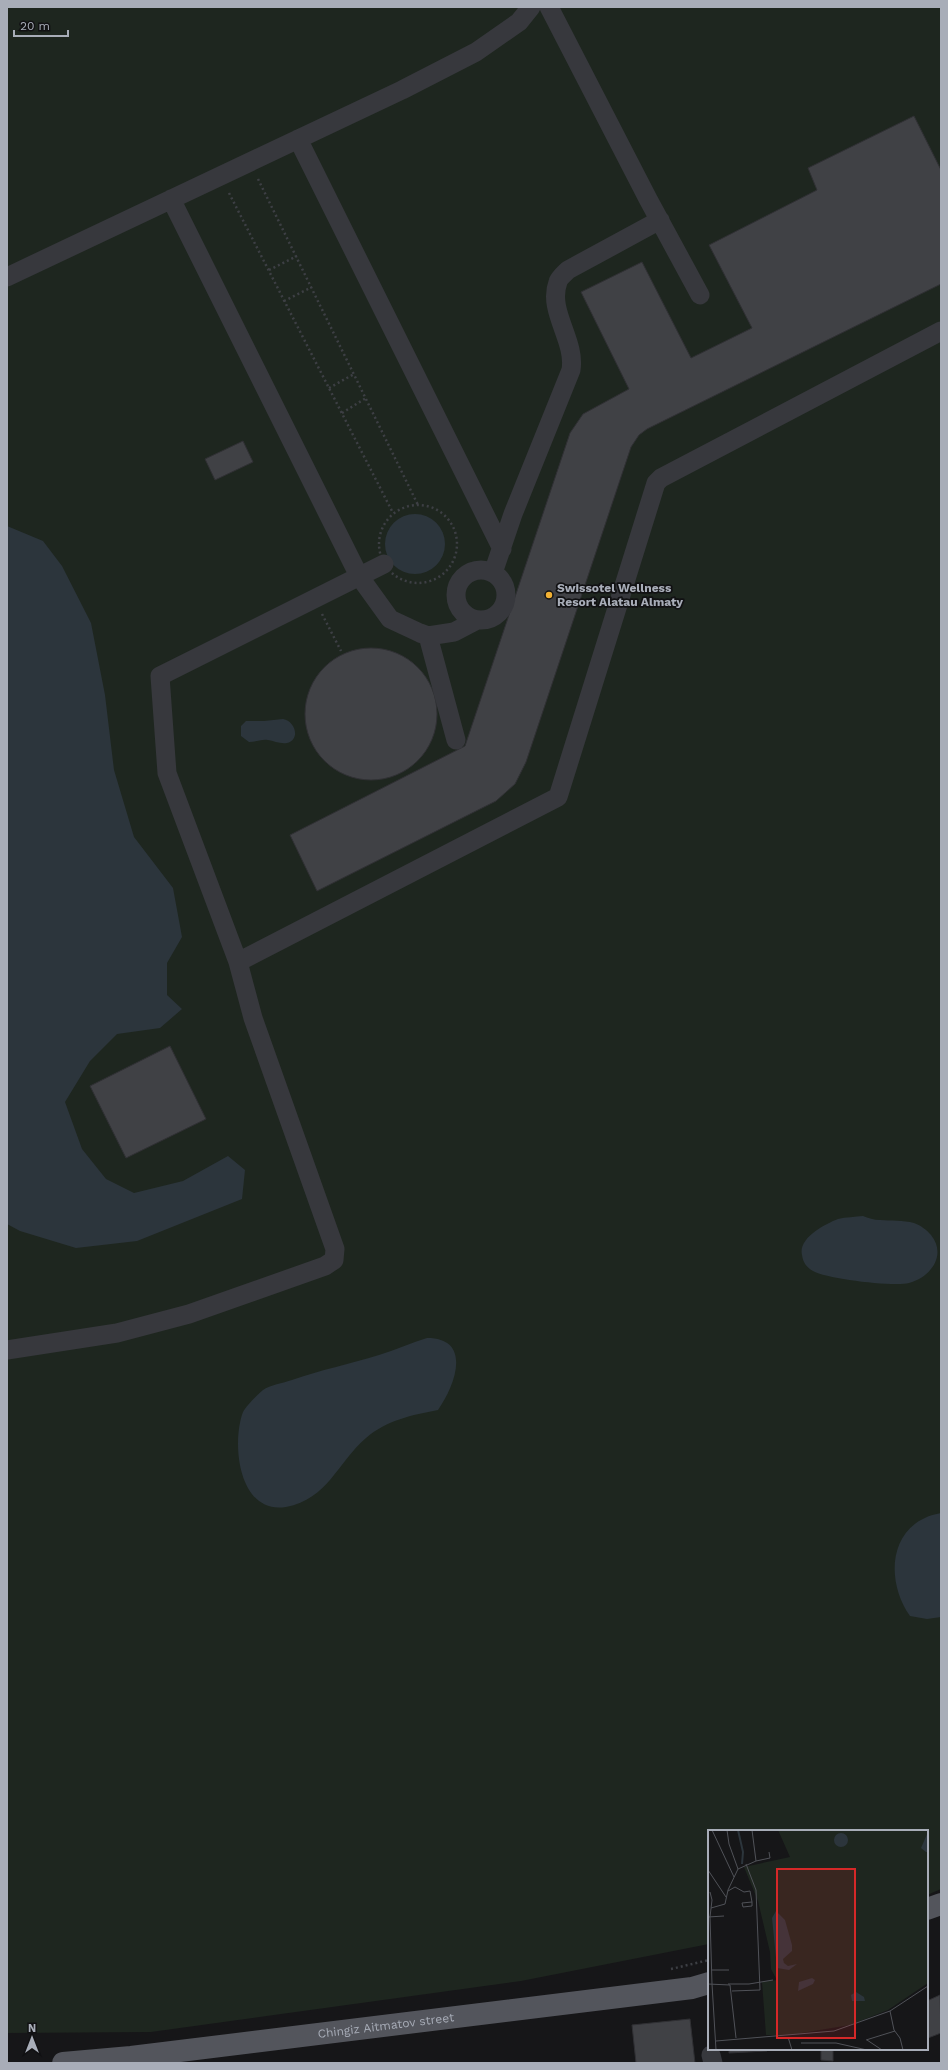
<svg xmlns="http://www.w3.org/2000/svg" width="948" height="2070" font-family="'Work Sans',sans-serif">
<rect width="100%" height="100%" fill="#161618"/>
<!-- green -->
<path fill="#1e261f" d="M7,7H941V1889L927,1895V1831H709V1944L521,1981L151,2032L7,2033Z"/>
<!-- water -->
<path fill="#2c353c" d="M385 544a30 30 0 1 1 60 0a30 30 0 1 1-60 0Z
M7,526L43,541L62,566L91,623L105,695L114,770L134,837L173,888L182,937L167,963V995L182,1009L160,1028L117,1034L90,1061L65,1102L82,1149L106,1179L134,1193L183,1181L228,1156L245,1170L242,1199L137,1241L76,1248L20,1231L7,1224Z
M283,719C295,721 301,739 287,743C280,744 274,741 268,740C261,739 256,742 249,742L241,736V726L246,721H264Z
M863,1216C868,1218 874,1220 880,1220C891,1221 903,1220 914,1223C920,1225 927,1230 931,1235C947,1255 931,1277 909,1283C894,1287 827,1279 813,1271C806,1267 803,1262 802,1255C798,1238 825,1224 838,1219C846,1217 855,1217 863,1216Z
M427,1338C473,1338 455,1386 438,1410C412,1415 387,1420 366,1438C337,1463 328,1499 286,1507C239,1515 231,1444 243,1412C246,1406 257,1395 263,1390C270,1385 283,1383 292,1380C320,1370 350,1364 379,1355C395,1350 411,1343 427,1338Z
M941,1513V1617L927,1619L910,1616C884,1579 889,1522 941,1513Z"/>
<!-- building -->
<path fill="#404145" stroke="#303034" d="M914,116L941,170V284L647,429L639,435L631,447L526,762L515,784L496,801L480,809L317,891L290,835L465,746L570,433L583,414L629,389L581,292L642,262L691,358L752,328L709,245L817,190L808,168Z
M243,441L253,462L215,480L205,459Z
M305 714a66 66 0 1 1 132 0a66 66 0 1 1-132 0Z
M170,1046L206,1119L126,1158L90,1086Z
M940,1995L941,2033L928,2038L927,2001Z
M690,2019L695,2063H636L632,2025Z
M729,2049H766L767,2051L729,2053Z
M821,2049H833V2061L821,2060Z"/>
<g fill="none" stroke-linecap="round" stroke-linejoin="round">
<!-- path -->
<path stroke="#3d3f44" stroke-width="2.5" stroke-dasharray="2 3" stroke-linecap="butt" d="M258,179L418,505
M229,193L393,513
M269,270L297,256
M284,301L312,287
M329,388L354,374
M342,413L366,398
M379 544a39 39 0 1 1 78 0a39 39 0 1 1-78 0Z
M322,614L341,651
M671,1969L709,1960"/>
<!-- minor -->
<path stroke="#37383d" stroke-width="19" d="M549,7L648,199L700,295
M298,139L502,549
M171,199L359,576L390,619L420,633L428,636L454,632L477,620
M7,277L402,90L476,52L519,22L531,7
M456 595a25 25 0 1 1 50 0a25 25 0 1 1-50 0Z
M493,573L513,514L571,370C576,340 547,311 558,282C559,278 564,274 568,270L660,220
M428,636L456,740
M238,962L558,797L656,483L661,478L941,331
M7,1350L117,1333L189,1314L325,1266L334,1260L335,1249L253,1018L238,962L167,773L160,676L384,564
M711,2055L713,2063"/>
<!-- major -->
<g stroke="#53555c" stroke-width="22">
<path d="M927,1909L941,1904"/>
<path id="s1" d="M63,2063L131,2057L692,1988L709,1983"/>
</g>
</g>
<!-- markers -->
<circle fill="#f2b134" stroke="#111113" stroke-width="1.5" cx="549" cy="595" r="4"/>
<g text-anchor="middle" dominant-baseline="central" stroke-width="3.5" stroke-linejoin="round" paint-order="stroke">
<!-- poi labels -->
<g font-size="12" font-weight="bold" fill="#a8adb8" stroke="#111113" text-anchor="start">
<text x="557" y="588">Swissotel Wellness<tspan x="557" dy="14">Resort Alatau Almaty</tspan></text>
</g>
<!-- street labels -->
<g font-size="12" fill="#a8adb8" stroke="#111113">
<text stroke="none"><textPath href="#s1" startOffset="325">Chingiz Aitmatov street</textPath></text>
</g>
</g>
<!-- overview -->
<g transform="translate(708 1830)">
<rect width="220" height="220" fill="#161618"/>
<path d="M70,0H220V153L180,180L142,195L82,205H58L54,152L69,150L63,139L62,122L50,71L36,37L82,27Z" fill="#1e261f"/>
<path d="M220,2V22H218L213,18ZM126 10a7 7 0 1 1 14 0a7 7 0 1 1-14 0ZM68,81L77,90L84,115V121L75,129L76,133L80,136L89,134L81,140L69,138L64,88ZM104,148L107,150L105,154L90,161L91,152ZM148,162L156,167L157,171H144L143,165Z" fill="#2c353c"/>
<path fill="none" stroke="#2c353c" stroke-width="2" d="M30,0L35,22L34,34"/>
<path fill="none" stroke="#505258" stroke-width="1" d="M4,0L26,47M19,0L21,14L30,39M48,31L62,28L61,22M0,40L18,67M20,61L27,57L36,62L42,61L44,72L34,73L35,77L44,76V72M2,62L4,70L2,87L4,154M3,78L17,74L20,60L30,39L48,31L44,0M0,87L16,86M4,140H21M0,154L22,155L28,208M4,154L8,220M20,154H41L65,150M24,161L52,160L48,60L38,34M182,181L186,200L192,208L195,220M80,207L84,220M158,210L187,201M159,210L174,220M8,211L126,201L182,181L220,156M93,213H128L159,220"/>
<path fill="#d62828" fill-opacity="0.15" stroke="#d62828" stroke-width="2" d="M69,39H147V208H69Z"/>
<rect width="220" height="220" fill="none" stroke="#a8adb8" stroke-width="2"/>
</g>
<!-- border -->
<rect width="948" height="2070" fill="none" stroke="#a8adb8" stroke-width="16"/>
<!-- north arrow -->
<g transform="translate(32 2038)" stroke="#111113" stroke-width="3" paint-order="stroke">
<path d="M0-3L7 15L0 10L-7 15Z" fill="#a8adb8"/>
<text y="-6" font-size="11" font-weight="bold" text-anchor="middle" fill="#a8adb8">N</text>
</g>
<!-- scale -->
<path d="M14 30v6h54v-6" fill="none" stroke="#a8adb8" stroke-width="2"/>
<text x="20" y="30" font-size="12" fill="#a8adb8" stroke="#111113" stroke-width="3" paint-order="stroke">20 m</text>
</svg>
